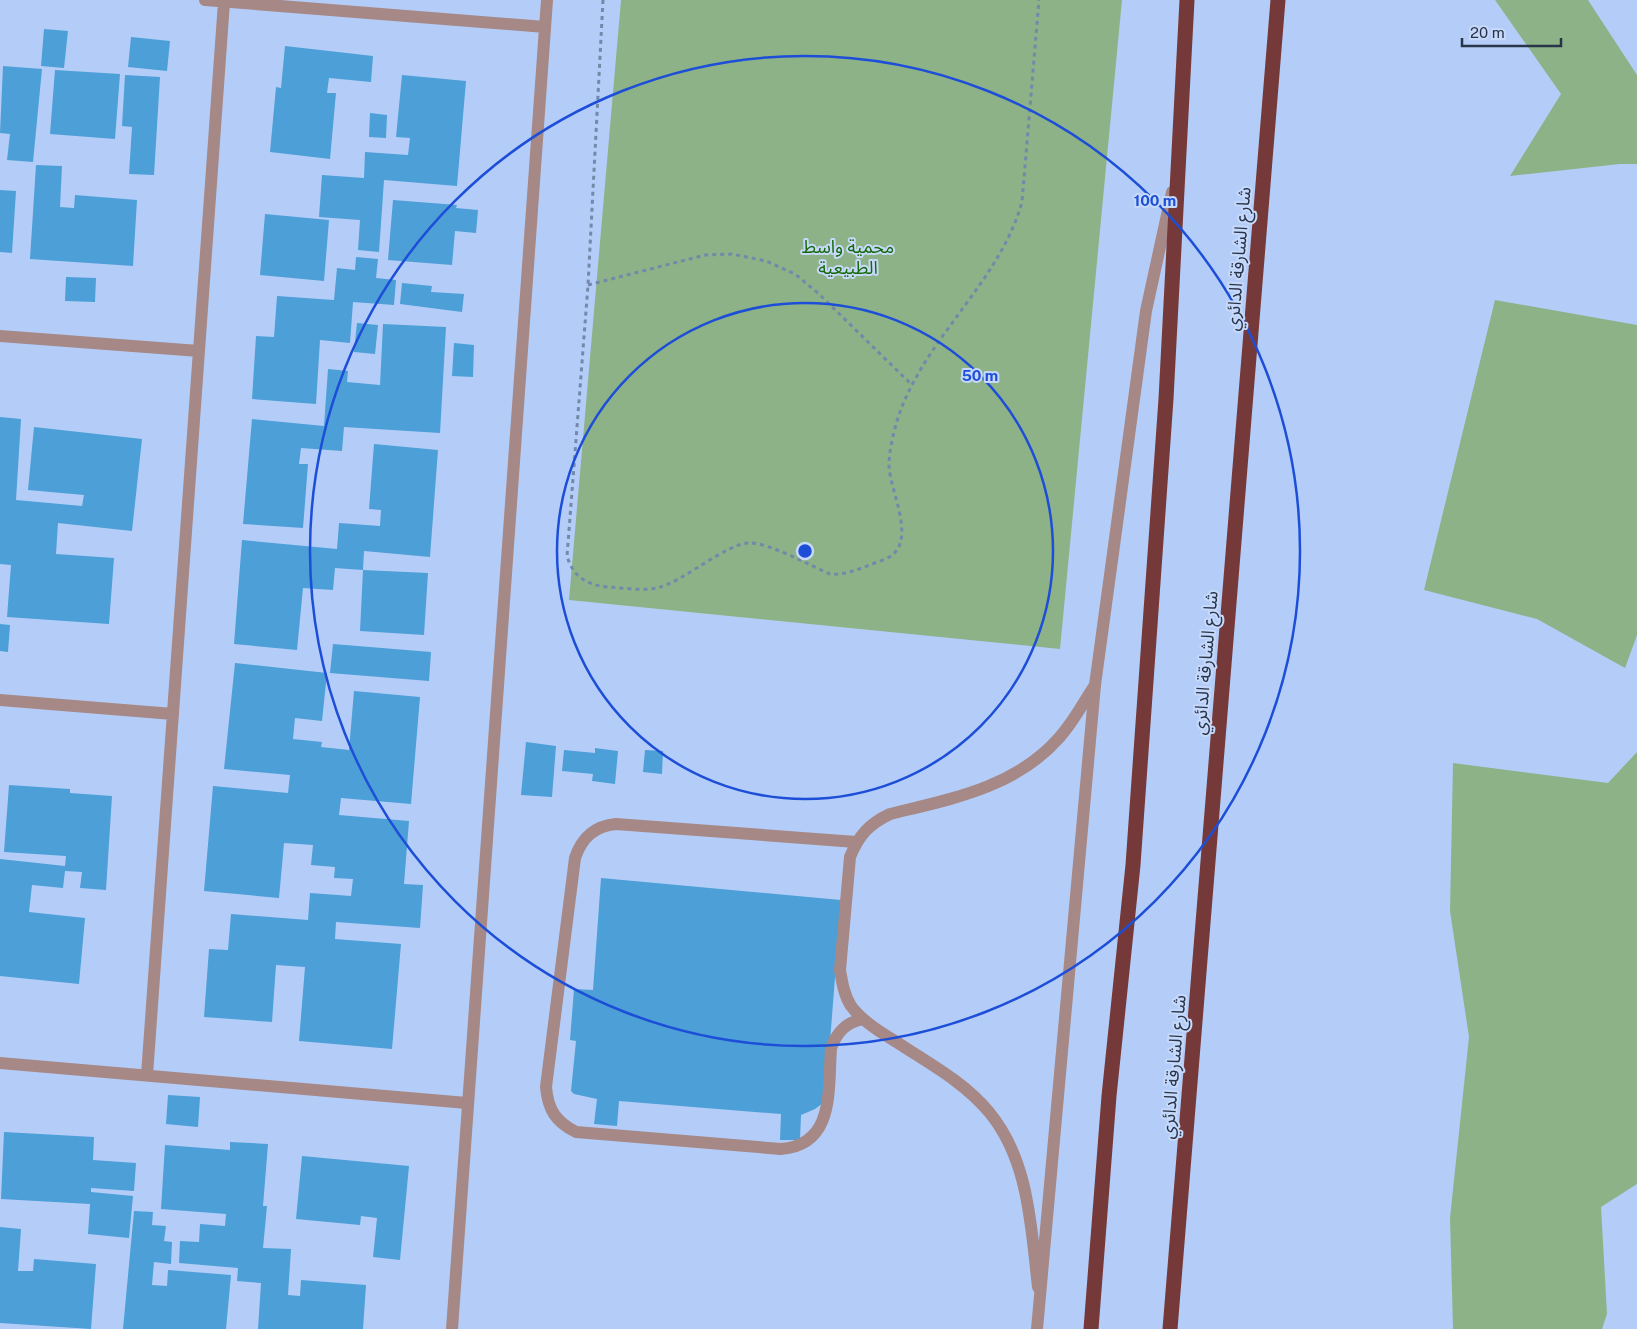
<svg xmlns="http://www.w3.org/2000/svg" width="1637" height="1329" font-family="'Public Sans','Noto Sans Arabic',sans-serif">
<rect width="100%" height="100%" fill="#b4cdf8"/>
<!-- green -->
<path fill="#8db288" d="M621,0H1122L1060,649L569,600Z
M1495,0H1588L1637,75V164H1620L1510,176L1561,94Z
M1495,300L1637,325V635L1625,668L1537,619L1424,590Z
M1637,752V1184L1601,1207L1607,1314L1602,1329H1453L1450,1218L1469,1037L1450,911L1453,763L1608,783Z"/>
<!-- building -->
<path fill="#4c9fd7" d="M44,29L68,31L64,68L41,66Z
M131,37L170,41L167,71L128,67Z
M285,46L373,56L371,82L329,78L327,93H336L330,159L270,152L276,87L281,88Z
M3,66L42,69L33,162L7,160L10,134L0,133Z
M55,70L120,74L115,139L50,134Z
M125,75L160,77L154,175L129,174L132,127L122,126Z
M402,75L466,81L457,186L384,180L379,252L358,250L360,220L319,217L322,175L364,178L365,152L408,155L410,138L396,137Z
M370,113L387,115L386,138L369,137Z
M36,165L62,166L60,207L74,208L75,195L137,200L133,266L30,259Z
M0,190L16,191L12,253L0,252Z
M393,200L457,205L456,208L478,210L476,233L455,231L452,265L388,260Z
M265,214L329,220L324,281L260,275Z
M356,257L378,259L376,278L396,280L394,305L353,302L350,343L320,340L316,404L252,399L256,336L274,337L277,296L334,300L337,268L355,270Z
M66,277L96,278L95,302L65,301Z
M402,283L432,286L431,292L464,294L462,312L400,304Z
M357,323L378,325L375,354L354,352Z
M383,324L446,327L440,433L344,427L342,451L301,448L299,464H308L303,528L243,524L252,419L324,426L328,369L348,371L347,382L380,385Z
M454,343L474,345L473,377L452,376Z
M0,417L21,419L16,500L82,506L84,495L28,490L34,427L142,439L132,531L58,523L56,554L114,558L109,624L7,617L11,565L0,564Z
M374,444L438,450L430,557L364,551L363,570L428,573L424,635L360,631L363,570L335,568L333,590L303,588L297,650L234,644L242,540L337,549L339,523L380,526L381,510L369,509Z
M0,624L10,625L8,652L0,651Z
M333,644L431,652L429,681L330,673Z
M235,663L327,673L322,721L295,718L293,739L322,742L321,747L349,750L354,691L420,697L411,804L341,798L339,815L409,821L404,884L423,885L420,928L336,922L335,939L401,944L392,1049L299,1041L305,967L276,965L272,1022L204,1017L209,949L228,950L231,914L308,920L310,893L351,896L353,879L334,878L335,867L311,865L313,845L284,843L279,898L204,891L213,786L288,793L290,775L224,769Z
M526,742L556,746L552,797L521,795Z
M595,748L618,751L615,784L592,781L593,774L562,771L564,750L595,753Z
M645,750L663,751L662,774L643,772Z
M9,785L70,789V793L112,796L106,890L80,888L82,872L65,871L63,888L32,885L29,912L85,918L79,984L0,976V859L65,866L66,856L4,852Z
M601,878L841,900L826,1093L823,1103L815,1109L801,1115L800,1140H780L781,1114L619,1101L617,1126L594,1124L597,1099L574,1094L571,1091L576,1041L570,1040L574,989L593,990Z
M168,1095L200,1097L198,1127L166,1124Z
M4,1132L94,1137L93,1160L136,1163L134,1191L91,1188V1192L133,1196L129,1238L88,1234L90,1204L1,1199Z
M230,1142L268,1144L263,1206H267L263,1248L291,1249L288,1295L300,1296L301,1280L366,1285L363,1329H258L261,1283L237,1281L238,1268L179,1263L180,1241L199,1242L200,1224L225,1226L226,1214L161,1209L165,1145L230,1150Z
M302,1156L409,1166L400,1260L373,1257L377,1218L361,1216L360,1225L296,1219Z
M134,1211L153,1212L152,1225L166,1226L164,1241L172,1242L171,1264L154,1262L152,1285L167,1286L168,1270L231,1275L226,1329H123Z
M0,1227L21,1229L18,1271H33L34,1259L96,1264L91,1329L0,1323Z"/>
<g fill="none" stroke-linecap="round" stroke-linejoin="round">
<!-- path -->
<path stroke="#7488a9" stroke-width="3" stroke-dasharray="4 4" stroke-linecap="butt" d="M603,0L588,285L567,556C573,577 587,585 608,587C624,588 642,591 657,588C685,581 725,544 749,543C768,542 811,566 830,574C845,575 856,570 870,565C876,562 885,560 891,556C916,538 890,491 889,466C889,451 893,435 897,421C922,340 999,284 1022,202L1039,0
M588,285L705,255L732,254L766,261L795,274L819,294L911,384"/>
<!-- service -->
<path stroke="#a68886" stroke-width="12" d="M856,842L616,824C595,826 582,837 575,858L546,1087C548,1110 556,1122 576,1132L781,1149C835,1145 828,1090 831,1048C837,1032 846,1022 863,1019
M1038,1287C1031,1227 1029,1160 989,1112C964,1082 930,1064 898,1043C882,1033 863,1022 851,1006C844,995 842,982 840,970L850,857C859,835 869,824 890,814C951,799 1014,788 1058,739C1073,723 1083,703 1095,685"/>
<!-- minor -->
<path stroke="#a68886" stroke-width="12" d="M205,0L545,27
M0,336L199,351
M0,700L173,714
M0,1063L467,1103
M147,1075L224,2
M452,1329L547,0
M1037,1329L1095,685L1146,311L1172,192"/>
<!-- motorway -->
<path stroke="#753939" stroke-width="15" d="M1091,1329L1109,1096L1133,865L1166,399L1187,0
M1170,1329L1278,0"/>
</g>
<!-- distance rings -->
<g fill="none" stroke="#1d4ed8" stroke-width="2.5">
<circle cx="805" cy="551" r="248"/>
<circle cx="805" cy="551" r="495"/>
</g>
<g text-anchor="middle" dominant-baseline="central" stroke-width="4" stroke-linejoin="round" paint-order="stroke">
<!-- park labels -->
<g font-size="18" fill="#156907" stroke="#c6d9fa">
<text x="848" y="246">محمية واسط<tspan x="848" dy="21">الطبيعية</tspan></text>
</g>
<!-- street labels -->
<g font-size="18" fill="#28344a" stroke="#c6d9fa">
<text transform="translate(1238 259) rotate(-85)">شارع الشارقة الدائري</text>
<text transform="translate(1205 663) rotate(-85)">شارع الشارقة الدائري</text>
<text transform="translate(1173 1067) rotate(-85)">شارع الشارقة الدائري</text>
</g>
</g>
<circle cx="805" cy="551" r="8" fill="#1d4ed8" stroke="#c6d9fa" stroke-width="2.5"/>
<g font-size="15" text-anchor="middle" font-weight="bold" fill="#1d4ed8" stroke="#c6d9fa" stroke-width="4" stroke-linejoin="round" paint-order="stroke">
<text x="1155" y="206">100 m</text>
<text x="980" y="381">50 m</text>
</g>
<!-- scale -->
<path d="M1462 38v8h99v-8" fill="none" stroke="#28344a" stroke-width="2.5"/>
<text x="1470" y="38" font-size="15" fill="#28344a" stroke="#c6d9fa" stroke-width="4" paint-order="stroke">20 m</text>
</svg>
